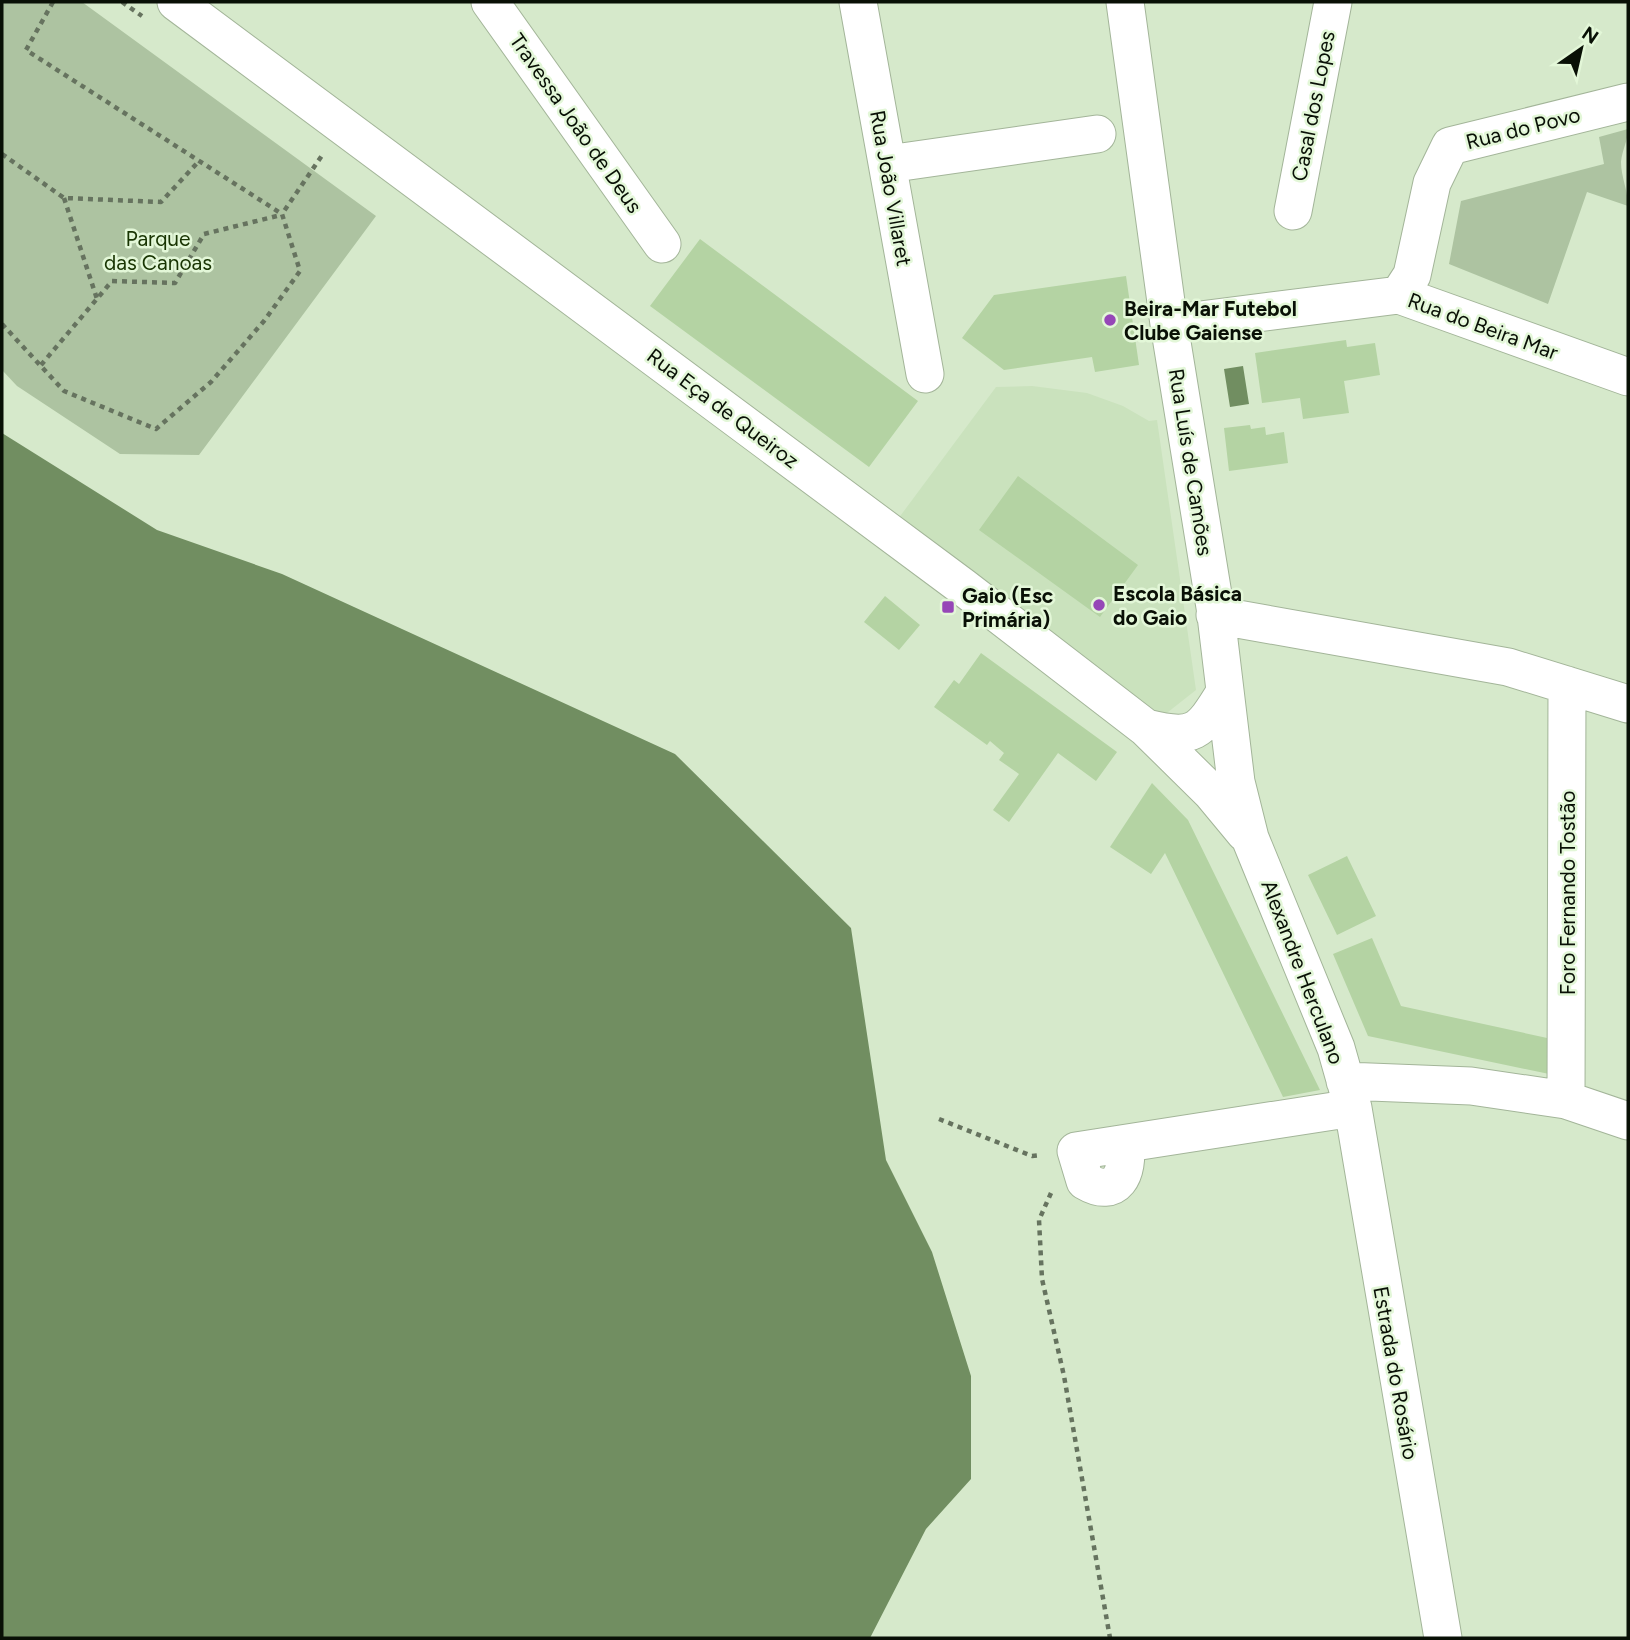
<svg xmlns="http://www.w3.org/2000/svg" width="1630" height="1640" font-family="Figtree,sans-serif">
<rect width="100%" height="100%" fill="#d6e9cb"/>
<!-- built -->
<path fill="#cae2bd" d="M1032,386L1087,393L1123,406L1149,421L1157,420L1196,690L1163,716L898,519L996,387Z"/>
<!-- green -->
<path fill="#adc3a1" d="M2,2H82L376,216L199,455L120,454L17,386L2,370Z
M1628,129C1628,141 1622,150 1621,162C1621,177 1628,190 1628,206L1587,192L1548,304L1449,264L1461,201L1604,164L1599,137Z"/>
<!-- water -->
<path fill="#718e61" d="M1243,366L1249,404L1230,407L1224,369Z
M2,433L157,530L282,574L675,754L851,928L886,1160L932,1252L971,1376V1479L926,1529L870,1638H2Z"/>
<!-- building -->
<path fill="#b4d3a3" d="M700,239L918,401L869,467L650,306Z
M1126,276L1139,365L1095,372L1092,357L1004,370L962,338L994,295Z
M1346,340L1347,347L1375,343L1380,375L1344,381L1349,413L1303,419L1300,398L1262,403L1255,353Z
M1250,425L1251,429L1265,427L1266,435L1284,432L1288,463L1229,471L1224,428Z
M1018,476L1138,565L1100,617L979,530Z
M885,596L920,625L899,650L864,622Z
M981,653L1117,752L1096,781L1058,753L1009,822L993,810L1019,774L999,760L1004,753L990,741L987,745L934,707L954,680L959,684Z
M1152,783L1188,820L1320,1090L1283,1097L1165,853L1151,874L1110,847Z
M1347,856L1376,916L1337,935L1308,875Z
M1372,938L1401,1006L1561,1041L1554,1075L1368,1036L1333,954Z"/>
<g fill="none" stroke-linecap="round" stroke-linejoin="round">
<defs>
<path id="minor" d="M176,2L963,587L1146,728L1211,792L1245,833
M490,2L662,244
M858,2L925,374
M1125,2L1169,324L1215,607L1236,782L1250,838L1336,1048L1353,1108L1443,1638
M888,164L1097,134
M1293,211L1333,2
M1399,295L1412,275L1432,183L1450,146L1628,102
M1169,324L1399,295L1628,377
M1215,615L1508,667L1628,704
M1146,728C1194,740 1200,733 1225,692
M1345,1081L1471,1086L1566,1100L1628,1121
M1566,1100L1567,685
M1125,1144C1129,1173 1117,1200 1085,1181L1076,1151L1353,1108"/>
</defs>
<!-- minor casing -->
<use href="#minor" stroke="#a3b599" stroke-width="39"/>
<!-- path -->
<path stroke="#66735f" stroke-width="4.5" stroke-dasharray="5 5" stroke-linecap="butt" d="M53,2L26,50L282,214
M122,2L142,16
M2,154L64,198L161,202L199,161
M64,198L97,299
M2,324L64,391L156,429L211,382L264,321L300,271L282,214L323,154
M41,365L112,281L175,283L204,234L281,215
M939,1119L1032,1156L1041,1155
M1051,1193L1039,1220L1042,1279L1064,1376L1110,1638"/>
<!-- minor -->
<use href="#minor" stroke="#fff" stroke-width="37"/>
</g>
<!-- markers -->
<g fill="#9647b7" stroke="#e3f7d8" stroke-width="2.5">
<circle cx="1110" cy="320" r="7"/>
<circle cx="1099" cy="605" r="7"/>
<rect x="941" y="600" width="14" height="14" rx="3.5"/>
</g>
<g text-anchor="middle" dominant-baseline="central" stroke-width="5" stroke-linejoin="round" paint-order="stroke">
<!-- street labels -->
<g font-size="21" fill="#091006" stroke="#e3f7d8">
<text transform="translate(1313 106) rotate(-79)">Casal dos Lopes</text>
<text transform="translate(576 123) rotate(55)">Travessa João de Deus</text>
<text transform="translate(1523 128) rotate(-14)">Rua do Povo</text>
<text transform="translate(891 188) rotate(80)">Rua João Villaret</text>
<text transform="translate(1483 326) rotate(20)">Rua do Beira Mar</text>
<text transform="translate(723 408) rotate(37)">Rua Eça de Queiroz</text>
<text transform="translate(1191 462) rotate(81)">Rua Luís de Camões</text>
<text transform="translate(1567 893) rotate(-90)">Foro Fernando Tostão</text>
<text transform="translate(1303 972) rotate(69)">Alexandre Herculano</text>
<text transform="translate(1396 1373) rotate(80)">Estrada do Rosário</text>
</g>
<!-- park labels -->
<g font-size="21" fill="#183402" stroke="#e3f7d8">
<text x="158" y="238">Parque<tspan x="158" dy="24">das Canoas</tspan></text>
</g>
<!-- poi labels -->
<g font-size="21" font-weight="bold" fill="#091006" stroke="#e3f7d8" text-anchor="start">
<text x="1124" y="308">Beira-Mar Futebol<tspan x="1124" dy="24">Clube Gaiense</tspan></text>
<text x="1113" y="593">Escola Básica<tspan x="1113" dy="24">do Gaio</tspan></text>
<text x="962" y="595">Gaio (Esc<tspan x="962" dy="24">Primária)</tspan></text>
</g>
</g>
<!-- border -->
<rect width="1630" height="1640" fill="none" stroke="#091006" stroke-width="7"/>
<!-- north arrow -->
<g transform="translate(1581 49) rotate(34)" stroke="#e3f7d8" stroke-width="5" paint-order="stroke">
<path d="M0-5L12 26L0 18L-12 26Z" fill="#091006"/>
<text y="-10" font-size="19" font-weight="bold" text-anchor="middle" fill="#091006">N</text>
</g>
</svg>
